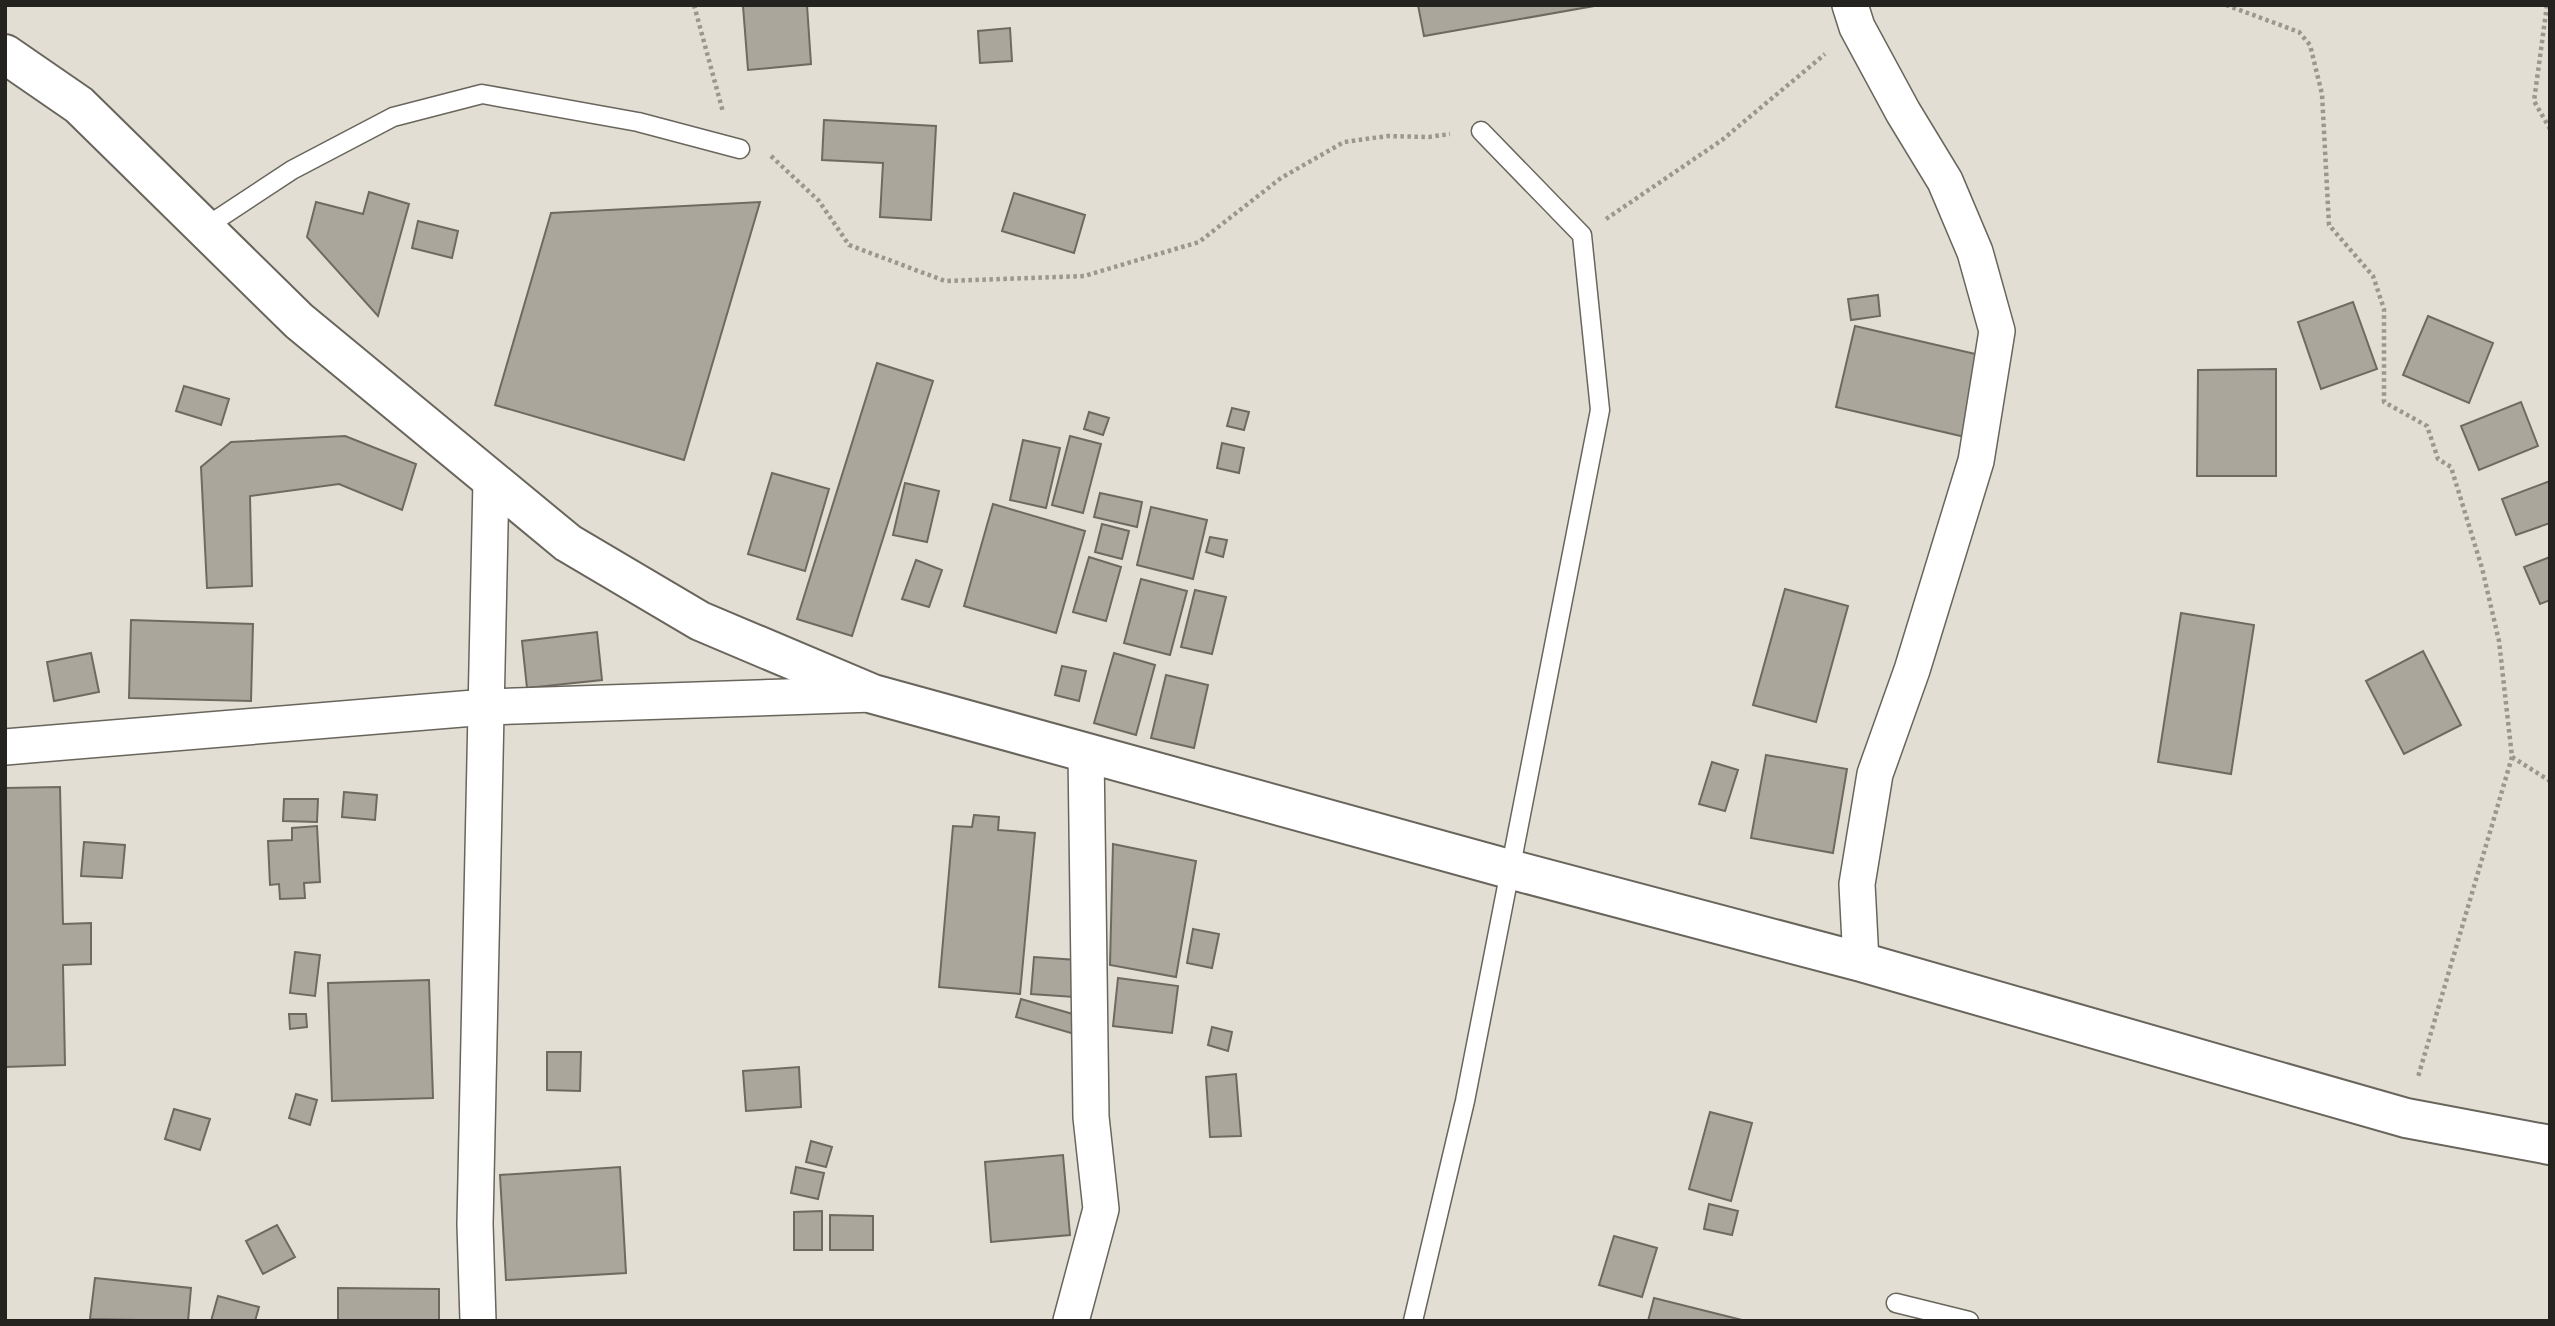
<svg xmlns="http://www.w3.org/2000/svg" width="2555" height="1326" font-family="'Exo 2',sans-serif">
<rect width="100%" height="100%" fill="#e3ded3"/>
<!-- building -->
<path fill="#aaa69c" stroke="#6e6a61" stroke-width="2" d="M807,5L811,64L748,70L743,6Z
M1418,5H1600L1424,36Z
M1010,28L1012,61L980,63L978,31Z
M824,120L936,126L931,220L880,217L883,163L822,160Z
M369,192L409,204L378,316L307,237L316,202L363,214Z
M1014,193L1085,215L1074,253L1002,231Z
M760,202L684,460L495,405L551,213Z
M418,221L458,231L452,258L412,248Z
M1878,295L1880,316L1851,320L1848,299Z
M2353,302L2377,369L2321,389L2298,322Z
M2428,316L2493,343L2469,403L2403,375Z
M1855,326L1984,356L1965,437L1836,407Z
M877,363L933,381L852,636L797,619Z
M2276,369V476H2197L2198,370Z
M184,386L229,399L221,425L176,411Z
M2521,402L2538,446L2479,470L2461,426Z
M1232,408L1249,412L1244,430L1227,426Z
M1089,412L1109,418L1103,435L1084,429Z
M345,436L416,464L402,510L339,484L250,496L252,586L207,588L201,467L231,442Z
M1070,436L1101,444L1083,513L1052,505Z
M1023,440L1060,448L1046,508L1010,500Z
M1222,443L1244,448L1239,473L1217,468Z
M772,473L829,489L805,571L748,554Z
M2550,481V523L2516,535L2502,499Z
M905,483L939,491L927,542L893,535Z
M1100,493L1142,502L1137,527L1094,517Z
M993,504L1085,531L1056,633L964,606Z
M1151,507L1207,520L1193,579L1137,565Z
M1102,524L1129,531L1122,559L1095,552Z
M1210,537L1227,540L1223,557L1206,552Z
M1089,557L1121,567L1106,621L1073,612Z
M2550,557V600L2540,604L2524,567Z
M916,560L942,570L929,607L902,599Z
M1141,579L1187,591L1170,655L1124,643Z
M1785,589L1848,606L1816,722L1753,705Z
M1195,590L1226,597L1212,654L1181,647Z
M2181,613L2254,625L2231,774L2158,762Z
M131,620L253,624L251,701L129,698Z
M597,632L602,680L527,688L522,641Z
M2423,651L2461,725L2404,754L2366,681Z
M91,653L99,692L54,701L47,662Z
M1114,653L1155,665L1136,735L1094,723Z
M1062,666L1086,671L1079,701L1055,695Z
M1166,675L1208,685L1194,748L1151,738Z
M1766,755L1847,769L1833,853L1751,838Z
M1712,762L1738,770L1725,811L1699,804Z
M60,787L63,924L91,923V964L63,965L65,1065L5,1067V788Z
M344,792L377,795L375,820L342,817Z
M284,799H318L317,822L283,821Z
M974,815L999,817L998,830L1035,833L1020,994L939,987L953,826L972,827Z
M317,826L320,882L304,883L305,898L280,899L279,884L270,885L268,841L292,840V828Z
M84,842L125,845L122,878L81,876Z
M1113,844L1196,861L1176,977L1110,965Z
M1193,929L1219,934L1212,968L1187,963Z
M295,952L320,955L315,996L290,993Z
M1034,957L1077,960L1074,997L1031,994Z
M1118,978L1178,986L1172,1033L1113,1026Z
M429,980L433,1098L332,1101L328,983Z
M1021,999L1083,1017L1078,1035L1016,1017Z
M289,1014H306L307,1027L290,1029Z
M1212,1027L1232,1032L1228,1051L1208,1045Z
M547,1052H581L580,1091L547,1090Z
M799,1067L801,1107L746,1111L743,1071Z
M1236,1074L1241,1136L1210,1137L1206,1077Z
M296,1094L317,1100L310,1125L289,1118Z
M174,1109L210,1119L200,1150L165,1139Z
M1710,1112L1752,1123L1731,1201L1689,1189Z
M811,1141L832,1147L826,1167L806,1162Z
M1063,1155L1070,1235L991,1242L985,1162Z
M620,1167L626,1273L506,1280L500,1175Z
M796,1167L824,1173L818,1199L791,1193Z
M1709,1204L1738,1211L1732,1235L1704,1229Z
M822,1211V1250H794V1212Z
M830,1215L873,1216V1250H830Z
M277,1225L295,1257L263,1274L246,1241Z
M1614,1236L1657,1248L1642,1297L1599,1285Z
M95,1278L191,1288L188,1321L90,1319Z
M338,1288L439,1289V1321H338Z
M218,1296L259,1307L255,1321H211Z
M1654,1298L1746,1321H1648Z"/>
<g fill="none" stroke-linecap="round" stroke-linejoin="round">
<defs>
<path id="lane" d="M204,228L292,170L393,117L482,94L638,122L740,149
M1896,1303L1969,1321
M1413,1321L1465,1101L1600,410L1582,235L1481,131"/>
<path id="street" d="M1850,5L1857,27L1903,112L1945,181L1975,252L1997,331L1976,461L1912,670L1875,774L1857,884L1861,962
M5,747L486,707L873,694
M478,1321L475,1224L491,480
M1071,1321L1101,1209L1091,1117L1086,753"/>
<path id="secondary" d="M5,54L79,105L299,321L568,543L700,621L873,694L1509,869L1861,962L2406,1118L2550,1145"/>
</defs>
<!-- lane casing -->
<use href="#lane" stroke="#69655c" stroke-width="21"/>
<!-- street casing -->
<use href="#street" stroke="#69655c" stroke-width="38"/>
<!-- secondary casing -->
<use href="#secondary" stroke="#69655c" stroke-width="42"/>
<!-- path -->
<path stroke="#9a978e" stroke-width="4.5" stroke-dasharray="3.5 3.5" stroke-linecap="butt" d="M694,5L723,112
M2226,5L2299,32L2310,45L2322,94L2329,225L2373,276L2384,309V402L2427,426L2438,459L2451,467L2482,568L2499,641L2512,757L2418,1077
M2547,5L2534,101L2550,129
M771,156L819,201L849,245L945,281L1084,276L1199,242L1281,178L1344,142L1388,136L1429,137L1450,134
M1606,219L1722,140L1825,54
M2512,757L2550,781"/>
<!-- lane -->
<use href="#lane" stroke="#fff" stroke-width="18"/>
<!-- street -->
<use href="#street" stroke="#fff" stroke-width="35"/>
<!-- secondary -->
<use href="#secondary" stroke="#fff" stroke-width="38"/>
</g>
<!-- border -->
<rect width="2555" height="1326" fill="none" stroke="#24231f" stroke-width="14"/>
</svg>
